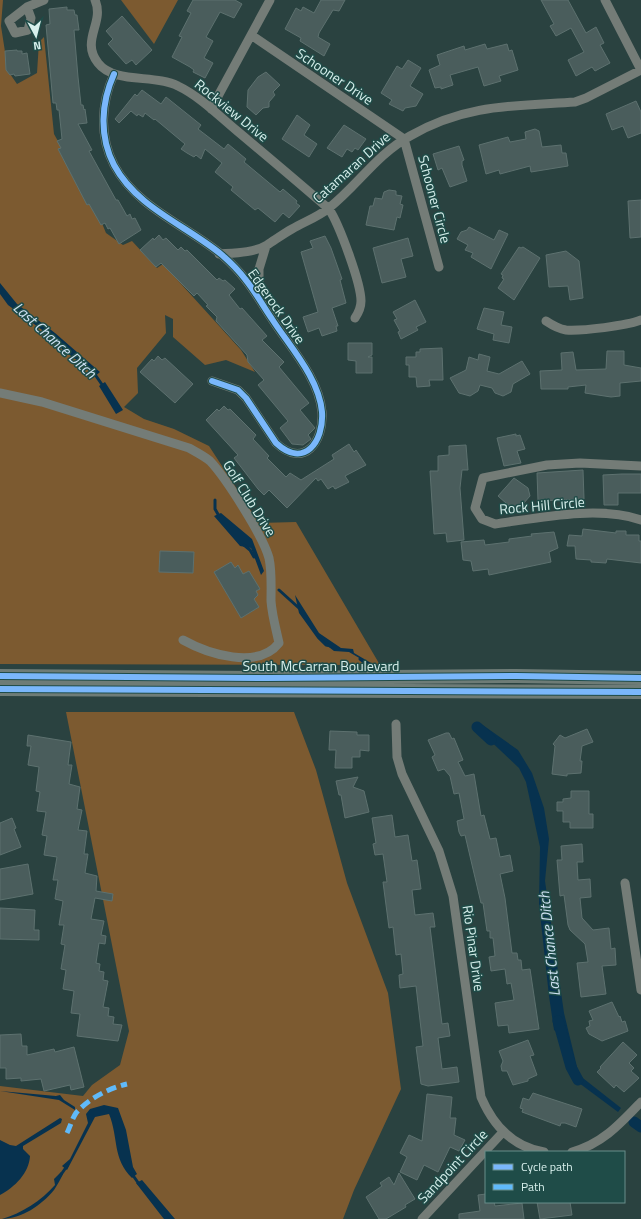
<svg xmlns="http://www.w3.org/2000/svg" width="641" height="1219" font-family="'Titillium Web',sans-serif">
<rect width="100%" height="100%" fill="#2a4240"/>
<!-- green -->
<path fill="#7c5a30" d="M0,0H3L1,26L8,71L17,84L37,73L39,42L44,37L54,134L97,211L106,233L123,245L132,241L157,268L163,264L241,350L255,372L226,360L205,365L173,337V319L165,315L166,333L137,368L138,393L124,407L144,419L174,429L209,446L259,523L296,522L380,665L0,664Z
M121,0H178L154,44Z
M66,712H294L316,770L347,883L388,993L401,1089L354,1190L343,1219H0V1086L83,1096L92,1085L120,1065L129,1031Z"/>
<!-- water -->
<path fill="#07324f" d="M0,283L17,304L55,333L100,372L93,378L89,369L84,365L64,351L49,335L8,305L0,294Z
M105,382L123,410L116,414L99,386Z
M221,513L252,539L264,571L261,575L251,548L240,546L214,516Z
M295,595L319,633L341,648L353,649L354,653L371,663V666L368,667L366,662L349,652L334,651L317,638L299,613Z
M480,723L518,750L532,773L544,808L549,839L545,881L564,1013L579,1075L621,1108L618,1112L575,1080L562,1036L554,1030L549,996L539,904L540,847L526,782L519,768L481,732L478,726Z
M0,1091L56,1096L60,1095L64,1100L75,1107V1110L59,1100Z
M104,1105L118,1108L126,1130L133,1167L137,1174L132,1178C112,1158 119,1139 109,1114L95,1117L67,1170L62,1166L70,1159L88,1123L86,1114L90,1109Z
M60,1118L62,1119L61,1123L23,1146V1149L30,1156C29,1173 15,1187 0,1195V1140L10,1145L16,1146Z
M61,1172L63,1174C60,1180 58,1184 54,1190C42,1205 21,1219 2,1219C22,1213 41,1201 55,1185L54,1179Z
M142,1180L175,1219H164L160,1214L136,1183Z"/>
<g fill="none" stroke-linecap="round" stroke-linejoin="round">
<!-- stream -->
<path stroke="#07324f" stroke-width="3" d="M94,373L103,386
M215,500V509L219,516
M244,545L250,550L254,557
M279,590L300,609
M319,638L326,645L331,646
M360,659L368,665
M132,1174L139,1184
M60,1176L67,1166"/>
<!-- canal -->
<path stroke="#07324f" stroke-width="11" d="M477,727L491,740
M558,1021L571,1067L578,1080
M634,1122L641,1127"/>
</g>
<!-- building -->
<path fill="#4a5d5c" stroke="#5d716f" d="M193,0H235L242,4L234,18L220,12L206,37L213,41L204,58L213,63L205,78L193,72L194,70L190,67L172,57L182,37L179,36L191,13L187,11Z
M321,0H345L339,11L333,10L319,33L318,37L330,44L324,56L300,41L301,38L285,29L296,8L301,11L303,7L314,13Z
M541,0H568L586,33L596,27L604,43L600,45L610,63L595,71L592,67L576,76L568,60L584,52L571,28L556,36L550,26L554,24Z
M67,7V10H74L75,15H77L79,30H74L78,77L81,105H83L84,110L85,109L87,123L78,124L92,150L89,151L116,200H118L127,216L130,214L132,219L135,218L141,230L119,244L110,228L108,229L105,223L101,225L89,204L87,205L58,149L61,148L57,141L62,139L59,110H57L56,103H53L46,25L50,24L49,9Z
M122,16L152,50L136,65L132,60L126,64L108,44L113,39L106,31Z
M485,44L487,49L507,44L509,51L512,50L518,70L499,76L501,81L484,86L478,67L450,75L453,85L441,89V87L435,88L429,70L440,65L437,55L464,46L465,50Z
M17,50V51H22V54L27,53L30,74L15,76L14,74L10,75L6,70L5,51Z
M408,60L421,68L410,86L423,94L416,106L405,108L403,111L389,104L392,100L381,93L397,66L402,69Z
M266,72L280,85L273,92L275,95L269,102V107L263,108L256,115L247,107L248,90L258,77Z
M142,90L161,104L166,97L201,125L198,129L224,149L228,144L246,159L244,162L280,192L283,189L297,201L296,203L300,206L289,218L283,213L275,222L258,208L255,210L231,190L233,187L215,172L222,163L205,149L201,159L196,155L194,157L187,153L181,149L185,144L155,119L154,120L145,113L143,117L138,114L137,116L131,111L119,123L115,119L135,94L137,96Z
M636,101L641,112V133L628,138L623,126L612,130L606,114Z
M297,115L310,125L304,135L317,144L309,157L282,139Z
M344,125L366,139L358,150L355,148L352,152L347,149L342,157L327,148Z
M535,129L539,131L542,147L561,145L562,153H566L568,166L531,172L530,166L500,174L499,170L486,174L479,145L508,137L510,142L526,139L525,132Z
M459,146L464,160L462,161V165L467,181L450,187L442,168L438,170L433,154Z
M389,190L396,191V195L402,196L400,204L403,205L400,218L397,217L394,230L366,225L370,206H373L375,198L382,199L384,192Z
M641,200V237L630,238L628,201Z
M469,227L494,240L499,230L508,234L491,269L471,257L473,253L465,250L468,245L457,239L461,232L467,230Z
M159,235L163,240L166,238L178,250L181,247L185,251L187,250L217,280L219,278L223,281L225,280L235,289L229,295L240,309L242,308L267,336L262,340L284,362L279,367L309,403L300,410L315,428L308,435L311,439L303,445L292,444L280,428L288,421L258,385L264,380L248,362L247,355L216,321L217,317L206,306L208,305L197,293L194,296L161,263L156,267L140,250L153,238L154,240Z
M325,236L331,248L342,279L340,280L346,303L332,308L338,326H336L337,331L322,336L319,328L308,332L303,317L318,312L301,252L313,248L310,241Z
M408,238L413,256L401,259L406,277L382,283L373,248Z
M519,247L521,248L523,247L540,258L514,300L498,288L504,279L502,278L503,275L501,274Z
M566,251L579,261L583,298L570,300L568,286L549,287L546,255Z
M415,300L426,322L416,327L418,330L401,339L398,332L400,331L394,320L397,319L393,312Z
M484,308L504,312L501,325L512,327L509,343L493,340L494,334L477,329Z
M348,343H372V355L368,357H372V373H356V361L348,360Z
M442,348L443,380H429L430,386L417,387L416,377H409V365H406V357H416V352H420V349Z
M607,351H624V365L641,368V381L620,383V396L611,397L585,393L586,385L568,387V389H541L540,371L562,370L561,353L573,352L576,370L606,369Z
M479,354L490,357L487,371L499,374L522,361L530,374L513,384L511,392L503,396L495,393L492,388L480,385L478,391L470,396L459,393L450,378L466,370L469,357L478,360Z
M158,356L162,360L165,358L193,384L175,403L140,372L152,359L154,361Z
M224,406L228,410L230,409L256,435L253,439L269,456L267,458L286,477L290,473L301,480L334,459L332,455L349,444L354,452L356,450L366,465L345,476L349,482L335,489L333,486L328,489L321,479L318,481L316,478L287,508L269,490L264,495L258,489L234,458L238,455L206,420L217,409L219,411Z
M516,434V436L520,435L525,449L517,451L521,463L504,466L497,438Z
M466,445L468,470H462L460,488L464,540L447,542L446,533L434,534L430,471H438V456L449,455V446Z
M583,470L584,499L538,501L537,473Z
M622,474H641V493H618V505H604L603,475Z
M514,478L528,488L530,496L516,512L498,496Z
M583,529L616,533V531H626V535H639V541H641V563L607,559L606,563L591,562V560L576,559L575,546H567L569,535L582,536Z
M554,532L558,548L549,552L551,562L489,575L488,569L473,571L471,561L463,560L461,542L484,540L485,545L509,542V539L532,536L531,534Z
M160,551L194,552L193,573L159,572Z
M231,562L235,568L238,565L243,574L249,571L260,589L256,591L258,595L254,599L259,607L241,618L214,572Z
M587,729L593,742L582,746L580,761H582L581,773L567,774V776L552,774L555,746L553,744L560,735L565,738Z
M330,731L357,732V735H369V751L360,750V757H352V768H335L336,750H329Z
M446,733H449L452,739L454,738L463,760L458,762L465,776L474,774L481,816L484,815L490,839L496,838L500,857L510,855L513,871L500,874L505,898L512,953H517L518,960H521L522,970L530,969L539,1029L509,1033L508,1025L498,1026L495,1003L514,1000L511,983L507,984L505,969L491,971L489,957L495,956L493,938H490V931H487L483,903H481L465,835L461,836L459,832L457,821L464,819L459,793L454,794L450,776L444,769L438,771L432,757L435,755L428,740Z
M28,735L71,742L68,765H72L69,784L80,787L77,809L82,810L78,830L87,831L84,854H88L85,873L97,876L96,891L113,894L112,901L95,898L91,919L104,921L101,935L106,936L105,944L99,943L96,963L100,964L99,971L104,972L103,980L108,981L103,1007L109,1008L108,1016L114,1017L113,1024L122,1025L118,1041L77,1036L80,1014L71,1013L74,991L63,989L66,970L61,969L65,945L61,944L64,925H59L63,901L55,899L58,880H53L57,857L44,855L47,836L42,835L46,812L37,811L40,792L36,791L39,767L28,765L31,746H27Z
M358,777L353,787L364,791L369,812L345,818L341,795H339L336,781Z
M571,791H589V814H593V828H570V822H563V811H557V802H563V799L571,798Z
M392,815L395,837L408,835L412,861L417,860L421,889L412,890L415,915L433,913L435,927H430L442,1024L448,1023L450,1036L438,1038L442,1069L457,1067L459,1082L428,1086L421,1084L416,1047L423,1046L416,986L400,988L399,975L403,974L401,954L396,955L393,927L389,928L383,882H387L383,854L375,855L373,844L376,843L372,818Z
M12,818L16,828L14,829L21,847L0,855V823Z
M582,844L583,862H577L578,880L590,879L591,897L580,898L582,918L593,930L609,928L611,949L615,948L616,965L602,966L606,994L581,997L577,963L588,962L585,944L570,930L568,925L564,895L560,896L557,860H562L561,846Z
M28,864L33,894L0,900V869Z
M0,908L35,910L34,930H39V940L0,939Z
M612,1002L619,1017L620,1016L622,1022L625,1021L628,1031L602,1041L589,1034L586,1028L590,1026L589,1021L593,1020L589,1011Z
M21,1034L22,1046H27V1055L54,1049L55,1052L74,1047L84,1087L71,1090L70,1085L44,1091L41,1079L21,1081V1078L6,1079V1068H0V1035Z
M528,1040L534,1055L530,1056L537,1075L528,1079V1081L513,1085L507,1071H502L501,1066L503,1061L499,1051Z
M623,1042L637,1055L629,1063L634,1068L631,1071L639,1078L624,1092L616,1085L614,1088L597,1072L601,1068L600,1067Z
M533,1093L582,1109L576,1127L565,1123H561L560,1126L522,1112L523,1109L520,1108L523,1098L529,1100Z
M427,1094L452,1097L450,1118H456L454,1135L465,1140L459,1151L450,1147L438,1172L424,1165L417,1180L400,1172L407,1157L400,1153L409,1135L422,1141Z
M399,1173L415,1199L405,1205L406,1207L386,1219H379L366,1197L382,1186L380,1183L389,1177L394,1185Z
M486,1194V1202H494L495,1206L522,1203L524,1219H459V1214L480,1211L478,1195Z
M537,1202H570L572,1215L540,1219Z"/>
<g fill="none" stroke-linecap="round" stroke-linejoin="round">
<!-- minor -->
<path stroke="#747c77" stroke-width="9" d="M95,0C105,23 80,40 98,63C114,84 155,74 178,86C199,96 218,115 236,130C267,156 298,182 329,209C339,224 361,283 361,301C361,308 359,312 355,318
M27,7L31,18L28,30L15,33L9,21L27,7L44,0
M251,35L404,139L439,267
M114,74C101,103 99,136 114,165C137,208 186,225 222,255C230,262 239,271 245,279C255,291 263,306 272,319C290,347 319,378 322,412C324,442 304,469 276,443L246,398L238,390L212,381
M211,109L270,0
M219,254C233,253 254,253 267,245C275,240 283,234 292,229C304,222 318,217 329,208C358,185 376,155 410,136C465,104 514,106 575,102L586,98L641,70L605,0
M259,298V269L266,246
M546,321C552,325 559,329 566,330C582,331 627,326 641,320
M0,393L42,402L189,448C196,452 204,456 210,461C226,478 263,536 269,558C272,572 271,586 271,601C272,615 276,629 279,643C258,670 208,654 183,640
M641,466L580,463L547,465L483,478L475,508L482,519L495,524C538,518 599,505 641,520
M396,724L397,757L402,774L439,851L453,896L481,1097C493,1125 513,1147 544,1152
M625,883L641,990
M572,1152C602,1144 620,1124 641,1102
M422,1219L503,1132"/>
<!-- primary -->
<path stroke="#6e7c77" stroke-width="14" d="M0,676L269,678L517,676L641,678
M0,689L641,692"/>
<!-- quiet -->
<path stroke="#60bafa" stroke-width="5" stroke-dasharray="10 5" stroke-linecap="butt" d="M67,1133C70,1127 72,1119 76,1113C88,1099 109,1088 127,1084"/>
<defs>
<path id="cycleway" d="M114,74C101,103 99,136 114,165C137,208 186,225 222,255C230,262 239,271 245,279C255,291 263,306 272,319C290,347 319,378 322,412C324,442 304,469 276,443L246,398L238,390L212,381
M0,676L269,678L517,676L641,678
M0,689L641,692"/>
</defs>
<!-- cycleway casing -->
<use href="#cycleway" stroke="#1f4c48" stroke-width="8"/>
<!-- cycleway -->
<use href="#cycleway" stroke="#7ab7fb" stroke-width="6"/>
</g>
<g text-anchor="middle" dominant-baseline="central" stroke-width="3" stroke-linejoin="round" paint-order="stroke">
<!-- street labels -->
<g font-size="14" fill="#d7efec" stroke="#1f4c48">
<text transform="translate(335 76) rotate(34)">Schooner Drive</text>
<text transform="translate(232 110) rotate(39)">Rockview Drive</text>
<text transform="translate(351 167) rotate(-42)">Catamaran Drive</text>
<text transform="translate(435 199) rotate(75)">Schooner Circle</text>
<text transform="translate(277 306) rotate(55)">Edgerock Drive</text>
<text transform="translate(250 498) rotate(58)">Golf Club Drive</text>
<text transform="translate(542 505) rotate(-5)">Rock Hill Circle</text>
<text x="321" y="665">South McCarran Boulevard</text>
<text transform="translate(474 948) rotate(82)">Rio Pinar Drive</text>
<text transform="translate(452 1166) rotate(-47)">Sandpoint Circle</text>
</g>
<!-- water labels -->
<g font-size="15" font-style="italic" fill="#d0e3f4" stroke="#1f4c48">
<text transform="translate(55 340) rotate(42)">Last Chance Ditch</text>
<text transform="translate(549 944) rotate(-96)">Last Chance Ditch</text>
</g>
</g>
<!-- legend -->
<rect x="485" y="1151" width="140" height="52" fill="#1f4c48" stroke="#698d8a"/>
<rect x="493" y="1164" width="20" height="6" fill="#7ab7fb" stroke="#698d8a"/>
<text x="521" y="1171" font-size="12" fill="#d7efec">Cycle path</text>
<rect x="493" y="1184" width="20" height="6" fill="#60bafa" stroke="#698d8a"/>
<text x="521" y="1191" font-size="12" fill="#d7efec">Path</text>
<!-- north arrow -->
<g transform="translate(36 36) rotate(173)" stroke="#1f4c48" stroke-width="3" paint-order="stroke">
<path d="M0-3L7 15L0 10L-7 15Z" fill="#d7efec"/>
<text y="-6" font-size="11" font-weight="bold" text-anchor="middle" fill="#d7efec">N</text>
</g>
</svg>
